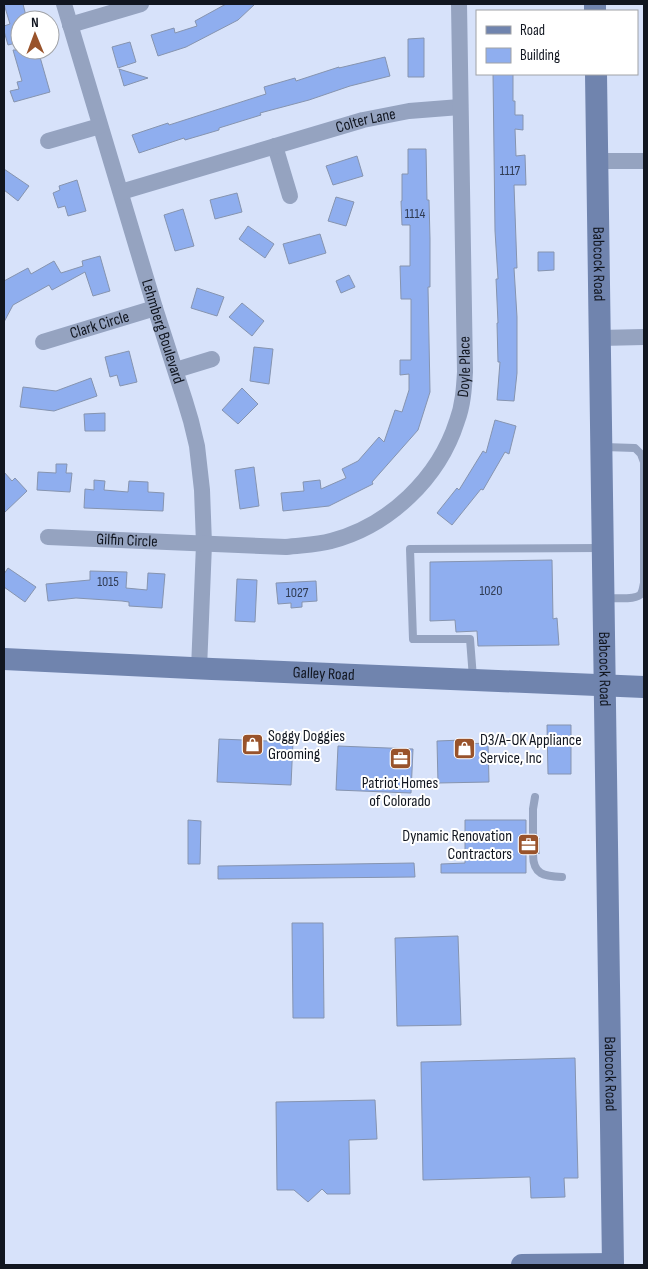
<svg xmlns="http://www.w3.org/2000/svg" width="648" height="1269" font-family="'Sofia Sans Condensed',sans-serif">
<rect width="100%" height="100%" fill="#d7e2fa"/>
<!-- building -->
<path fill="#8faeef" stroke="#8694af" d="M4,4H23L27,20H20V47H17L16,43L8,45L4,31V26L10,24Z
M226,4H255L238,20L186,47L158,56L151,35L174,28L175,33L197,26L195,21Z
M424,38V77H408V39Z
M130,42L136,62L118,68L112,47Z
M13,50H38L50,92L14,102L10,91L19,89L17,82L22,81Z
M385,57L390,76L350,86L309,100L260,113L261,115L219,128V130L185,140L184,138L139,153L132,135L168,123L169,125L266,94L264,87L295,78L296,81L339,67V68Z
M119,69L148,78L124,86Z
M493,74H513V101H515V115H523V130L515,129L516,156L525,155L526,185H514L517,268H514L517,317V373L514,401L497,400L500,362H498L497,323H498L496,279H498L495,231Z
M408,149H426L427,200H429L430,239V287H428L430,392L418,430L372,482L373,484L329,506L283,511L281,493L304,491L303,482L320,480L321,489L346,478L342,469L358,461L379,437L384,442L395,410L402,412L409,390V374L400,375V360H411V299H401L400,266H410V225H402L401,201H402V174H408Z
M357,156L363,176L333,185L326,166Z
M4,169L29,186L18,201L4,190Z
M77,180L86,211L68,216L65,206L58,208L53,193L60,190L59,186Z
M237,193L242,212L215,219L210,200Z
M336,197L354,202L346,226L328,221Z
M183,209L194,246L175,251L164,215Z
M248,226L274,244L265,258L239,239Z
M320,234L326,253L289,264L283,244Z
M538,252H554V270L538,271Z
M100,256L110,291L93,296L85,272L52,290L49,285L13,305L4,322V281L28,268L31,274L54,261L61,273L83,266L82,261Z
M349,275L355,287L341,293L336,281Z
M197,288L224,297L217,316L191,308Z
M242,303L264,321L252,336L229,317Z
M254,347L273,349L269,384L250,381Z
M129,351L137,382L120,386L117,375L110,377L105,357Z
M91,378L97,396L54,411L20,407L23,387L56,391Z
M242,388L258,404L238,424L222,410Z
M105,413V431H85L84,414Z
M495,420L516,426L509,454L505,452L483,490L481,489L452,525L437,513L457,488L459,490L483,451L486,453Z
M56,464H67L66,473H72L70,492L37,490L38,472L56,473Z
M254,467L259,506L240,509L235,470Z
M4,472L12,481L15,478L27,491L4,513Z
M94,480L105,481L104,490L128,492L129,481L148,482V492L164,493L163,511L84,508L85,489L94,490Z
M552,560L553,619L557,618L559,645L478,646L477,631L456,632L455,620L430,621V562Z
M8,568L36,587L25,602L4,587V574Z
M90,571L127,572L126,588L147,590L148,573L165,574L162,608L129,606V602L122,601L76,598L48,601L46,584L90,580Z
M237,579L257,580L255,622L235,621Z
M316,581L317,601L302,602V607L291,608V603L278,604L276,583Z
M547,725H571V774H548Z
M219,739L293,742L291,785L217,782Z
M462,740V744L488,743L489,782L438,783L437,741Z
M338,746L413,749L411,793L336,790Z
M188,820L201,821L200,864H188Z
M465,820H526V838L530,843L533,844L538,841L539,838V854L536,849L533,848L529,850L527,854H526V873H441V864L465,863Z
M414,863L415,877L218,879V866Z
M292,923H323L324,1018H293Z
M458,936L461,1025L397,1026L395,938Z
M575,1058L578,1178H564L565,1197L531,1198L530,1177L423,1180L421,1062Z
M375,1100L377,1139L349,1140L350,1194H327L322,1189L308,1202L294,1190H277L276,1102Z"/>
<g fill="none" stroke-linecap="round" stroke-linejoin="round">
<!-- lane -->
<path stroke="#95a3c0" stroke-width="8" d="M604,447L635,448L641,454L644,462V583C643,587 643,592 640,595C634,600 614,598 606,598
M473,678L470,639H413L410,549L600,548
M533,838V809L535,797
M533,854C533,875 544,876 562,877"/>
<!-- street -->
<g stroke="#95a3c0" stroke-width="16">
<path id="s1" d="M64,4L155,308L185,401L191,421L197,446L202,490L204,544L199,669"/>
<path d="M70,25L141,4"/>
<path d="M48,141L100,126"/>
<path d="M275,146L290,196"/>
<path d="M597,161H644"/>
<path id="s2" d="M121,192L363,120L409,111L460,107"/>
<path d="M600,338L644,337"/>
<path id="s3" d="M43,342L155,308"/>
<path d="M176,370L212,359"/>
<path id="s4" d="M48,537L286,547C301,545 317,545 331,541C389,526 439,478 457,421C463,405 464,389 465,372L459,4"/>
</g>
<!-- secondary -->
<g stroke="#7084ae" stroke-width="22">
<path d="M595,4V11"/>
<path id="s5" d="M596,74L613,1265"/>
<path id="s6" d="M4,659L212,669L644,687"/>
<path d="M522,1265L613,1264"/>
</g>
</g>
<!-- icons -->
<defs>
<symbol id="shop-square" viewBox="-11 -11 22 22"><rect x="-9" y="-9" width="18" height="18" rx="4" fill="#99532b" stroke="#fff"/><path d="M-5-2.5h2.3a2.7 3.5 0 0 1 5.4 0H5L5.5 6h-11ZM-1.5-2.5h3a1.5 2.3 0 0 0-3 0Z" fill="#fff"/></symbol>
<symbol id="office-square" viewBox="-11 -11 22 22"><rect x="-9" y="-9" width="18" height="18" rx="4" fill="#99532b" stroke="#fff"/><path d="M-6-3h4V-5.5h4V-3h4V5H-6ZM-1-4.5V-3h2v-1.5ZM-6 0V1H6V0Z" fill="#fff"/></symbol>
</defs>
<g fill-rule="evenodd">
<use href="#shop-square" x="240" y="732" width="25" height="25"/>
<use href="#shop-square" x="452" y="736" width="25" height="25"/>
<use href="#office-square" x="388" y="746" width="25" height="25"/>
<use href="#office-square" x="516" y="832" width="25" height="25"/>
</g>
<g text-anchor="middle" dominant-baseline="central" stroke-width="4" stroke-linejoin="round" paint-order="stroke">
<!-- number labels -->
<g font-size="14" fill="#303c54">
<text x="510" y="170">1117</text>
<text x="415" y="213">1114</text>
<text x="108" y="581">1015</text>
<text x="491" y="590">1020</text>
<text x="297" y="592">1027</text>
</g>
<!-- street labels -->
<g font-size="16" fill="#111620" stroke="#fff">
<text stroke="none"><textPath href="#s2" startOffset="255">Colter Lane</textPath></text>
<text stroke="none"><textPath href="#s5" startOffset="190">Babcock Road</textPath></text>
<text stroke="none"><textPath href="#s3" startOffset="59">Clark Circle</textPath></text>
<text stroke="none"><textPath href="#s1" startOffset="342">Lehmberg Boulevard</textPath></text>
<text stroke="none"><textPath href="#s4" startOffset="520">Doyle Place</textPath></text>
<text stroke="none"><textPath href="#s4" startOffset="79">Gilfin Circle</textPath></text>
<text stroke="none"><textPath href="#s5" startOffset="595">Babcock Road</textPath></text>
<text stroke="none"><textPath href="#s6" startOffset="320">Galley Road</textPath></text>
<text stroke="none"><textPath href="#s5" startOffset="1000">Babcock Road</textPath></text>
</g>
<!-- poi labels -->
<g font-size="16" fill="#111620" stroke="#fff" text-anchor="start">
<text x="268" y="736">Soggy Doggies<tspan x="268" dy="18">Grooming</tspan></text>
<text x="480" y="740">D3/A-OK Appliance<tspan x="480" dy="18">Service, Inc</tspan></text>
<text x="400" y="783" text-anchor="middle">Patriot Homes<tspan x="400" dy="18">of Colorado</tspan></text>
<text x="512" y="836" text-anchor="end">Dynamic Renovation<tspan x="512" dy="18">Contractors</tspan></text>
</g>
</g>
<!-- border -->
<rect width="648" height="1269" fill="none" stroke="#111620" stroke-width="10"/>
<!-- legend -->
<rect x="476" y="10" width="162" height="65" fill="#ffffff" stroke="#a0a2a6"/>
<rect x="486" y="26" width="25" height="8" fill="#7084ae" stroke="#a0a2a6"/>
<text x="520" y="35" font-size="15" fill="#111620">Road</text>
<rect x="486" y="48" width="25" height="15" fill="#8faeef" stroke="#a0a2a6"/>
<text x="520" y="60" font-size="15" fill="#111620">Building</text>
<!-- north arrow -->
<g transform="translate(35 35) rotate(359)"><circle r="24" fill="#ffffff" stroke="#a0a2a6"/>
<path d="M0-4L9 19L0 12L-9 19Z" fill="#99532b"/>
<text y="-8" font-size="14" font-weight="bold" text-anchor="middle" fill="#111620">N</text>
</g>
</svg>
